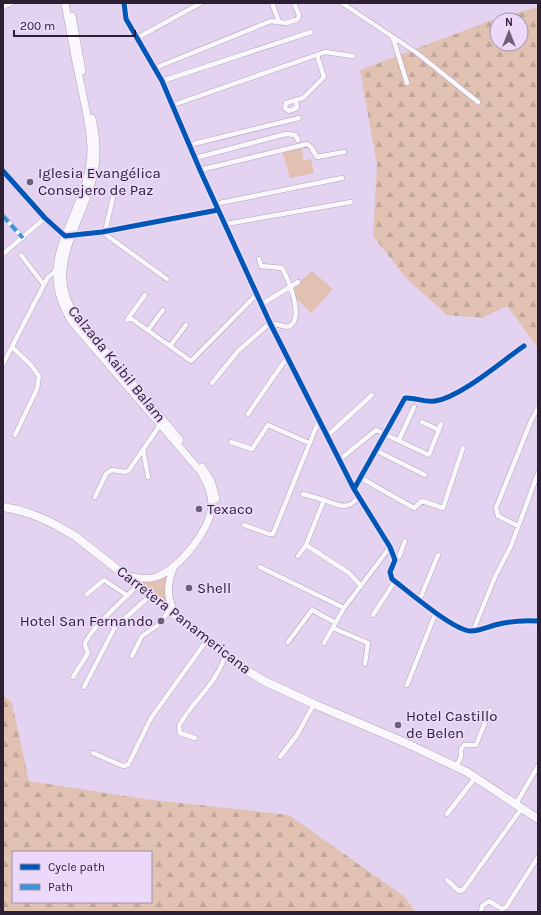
<svg xmlns="http://www.w3.org/2000/svg" width="541" height="915" font-family="Karla,sans-serif">
<defs>
<pattern id="forest-firs" width="22" height="20" patternUnits="userSpaceOnUse"><rect width="22" height="20" fill="#e0c1b2"/><path d="M5 1l3.5 6h-7zM16 11l3.5 6h-7z" fill="#c0a69a"/></pattern>
</defs>
<rect width="100%" height="100%" fill="#e4d3f0"/>
<!-- forest -->
<path fill="url(#forest-firs)" fill-rule="evenodd" d="M538,7V348L507,306L482,318L447,315L407,279L373,236L377,165L360,70L492,20ZM497,20H521V44H497Z
M3,695L12,703L29,781L144,799L289,815L405,897L415,912H3ZM13,852H151V902H13Z"/>
<!-- park -->
<path fill="#e0c1b2" d="M302,146L303,160L311,159L314,173L290,178L282,151Z
M312,271L333,289L311,313L289,291Z
M172,570L171,607L136,581Z"/>
<g fill="none" stroke-linecap="round" stroke-linejoin="round">
<defs>
<path id="street" d="M124,3L126,19L162,81L200,170L270,323L354,489L390,547L395,560L390,572L392,579C408,591 454,631 471,631C479,631 488,627 495,625C510,621 523,620 538,621
M272,3L279,22
M342,3L417,53L478,102
M3,7L12,3
M137,38L201,3
M393,38L407,83
M155,68L271,21L286,23L298,19L299,15L294,3
M162,81L311,32
M296,101L297,108L289,111L285,108L286,103L303,98L324,77L317,55
M173,105L325,52L353,56
M189,145L299,118
M195,158L286,134L295,135L298,140
M200,170L307,144L311,147L317,157L344,152
M215,204L342,178
M3,216L23,238
M226,224L351,202
M102,232L167,279
M105,232L113,197
M70,236L102,232L218,210
M3,254L45,218
M21,255L44,285
M262,304L298,282
M129,317L191,361L257,294
M127,320L145,295
M148,330L163,310
M170,346L186,325
M12,347L31,365L39,376L37,389L15,435
M3,364L48,277L56,271
M212,383L238,351L270,323L288,327C306,320 288,279 282,268L261,266L259,259
M248,414L288,356
M422,422L439,430
M327,436L372,395
M399,440L414,407
M231,442L252,449L268,425L309,443
M143,449L148,477
M377,451L425,475
M339,460L376,430L429,455L441,424
M361,478L414,508L422,501L443,508L463,448
M354,489L405,398C415,397 425,403 435,401C461,397 502,361 524,346
M303,494L324,500
M95,497L106,474L111,470L125,472L129,470L160,425
M244,525L269,534H273L319,420
M518,526L498,516L496,508L531,421L538,408
M306,545L349,573L361,586
M298,556L306,545L324,500C337,505 350,511 358,497
M395,560L399,557L405,541
M260,567L344,608
M87,594L104,580L128,596
M420,599L438,555
M373,615L395,581
M333,628L368,643L365,664
M473,631L495,577L511,546L538,473
M288,642L312,610L336,623
M324,643L344,608L390,547
M132,656L142,636L157,626L170,610
M73,677L88,653C87,650 85,647 85,644C86,633 129,594 138,585
M407,685L436,612
M84,687L115,627L151,595
M195,738L180,733L179,726C192,701 218,683 225,655
M93,753L123,766L128,765L151,718L207,640
M280,757L297,735L314,704
M456,767L461,757V749L464,745H476L490,710
M516,804L538,766
M447,814L475,778
M447,880L459,891L463,890L522,808
M481,912L482,906L489,901L502,909L506,907L538,857"/>
<path id="secondary" d="M3,171L45,218L65,236"/>
<path id="primary" d="M65,3C70,31 75,59 81,86C85,107 91,128 91,149C91,215 29,255 72,322L201,472C206,482 212,492 212,504C211,529 180,568 156,577C146,580 136,578 126,575
M72,16L82,71
M92,118C96,136 98,154 94,172C85,220 41,269 76,316L180,440
M202,467L211,481L216,499
M173,568C167,586 166,598 176,614"/>
<path id="highway" d="M3,507C30,511 52,522 75,536L243,668L264,681L314,704L406,743L467,772L538,819"/>
</defs>
<!-- street casing -->
<use href="#street" stroke="#afa2b8" stroke-width="5.5"/>
<!-- secondary casing -->
<use href="#secondary" stroke="#afa2b8" stroke-width="8"/>
<!-- primary casing -->
<use href="#primary" stroke="#afa2b8" stroke-width="8"/>
<!-- highway casing -->
<use href="#highway" stroke="#afa2b8" stroke-width="9"/>
<!-- street -->
<use href="#street" stroke="#fbf8fd" stroke-width="4.5"/>
<!-- secondary -->
<use href="#secondary" stroke="#fbf8fd" stroke-width="7"/>
<!-- primary -->
<use href="#primary" stroke="#fbf8fd" stroke-width="7"/>
<!-- highway -->
<use href="#highway" stroke="#fbf8fd" stroke-width="8"/>
<!-- quiet -->
<path stroke="#3c94d8" stroke-width="4" stroke-dasharray="8 4" stroke-linecap="butt" d="M3,216L23,238"/>
<defs>
<path id="cycleway" d="M124,3L126,19L162,81L200,170L270,323L354,489L390,547L395,560L390,572L392,579C408,591 454,631 471,631C479,631 488,627 495,625C510,621 523,620 538,621
M3,171L45,218L65,236L102,232L218,210
M354,489L405,398C415,397 425,403 435,401C461,397 502,361 524,346"/>
</defs>
<!-- cycleway casing -->
<use href="#cycleway" stroke="#ecd9fa" stroke-width="8"/>
<!-- cycleway -->
<use href="#cycleway" stroke="#0057b8" stroke-width="5"/>
</g>
<!-- markers -->
<g fill="#6d5f76" stroke="#ecd9fa" stroke-width="1.5">
<circle cx="30" cy="182" r="4"/>
<circle cx="199" cy="509" r="4"/>
<circle cx="189" cy="588" r="4"/>
<circle cx="161" cy="621" r="4"/>
<circle cx="398" cy="725" r="4"/>
</g>
<g text-anchor="middle" dominant-baseline="central" stroke-width="3.5" stroke-linejoin="round" paint-order="stroke">
<!-- poi labels -->
<g font-size="15" fill="#2d2035" stroke="#ecd9fa" text-anchor="start">
<text x="38" y="173">Iglesia Evangélica<tspan x="38" dy="17">Consejero de Paz</tspan></text>
<text x="207" y="509">Texaco</text>
<text x="197" y="588">Shell</text>
<text x="153" y="621" text-anchor="end">Hotel San Fernando</text>
<text x="406" y="716">Hotel Castillo<tspan x="406" dy="17">de Belen</tspan></text>
</g>
<!-- street labels -->
<g font-size="15" fill="#2d2035" stroke="#ecd9fa">
<text transform="translate(117 364) rotate(51)">Calzada Kaibil Balam</text>
<text transform="translate(184 620) rotate(38)">Carretera Panamericana</text>
</g>
</g>
<!-- border -->
<rect width="541" height="915" fill="none" stroke="#2d2035" stroke-width="8"/>
<!-- legend -->
<rect x="12" y="851" width="140" height="52" fill="#ecd9fa" stroke="#a08fab"/>
<rect x="20" y="864" width="20" height="6" fill="#0057b8" stroke="#a08fab"/>
<text x="48" y="871" font-size="12" fill="#2d2035">Cycle path</text>
<rect x="20" y="884" width="20" height="6" fill="#3c94d8" stroke="#a08fab"/>
<text x="48" y="891" font-size="12" fill="#2d2035">Path</text>
<!-- north arrow -->
<g transform="translate(509 32)"><circle r="19" fill="#ecd9fa" stroke="#a08fab"/>
<path d="M0-3L7 15L0 10L-7 15Z" fill="#6d5f76"/>
<text y="-6" font-size="11" font-weight="bold" text-anchor="middle" fill="#2d2035">N</text>
</g>
<!-- scale -->
<path d="M14 30v6h121v-6" fill="none" stroke="#2d2035" stroke-width="2"/>
<text x="20" y="30" font-size="12" fill="#2d2035" stroke="#ecd9fa" stroke-width="3" paint-order="stroke">200 m</text>
</svg>
